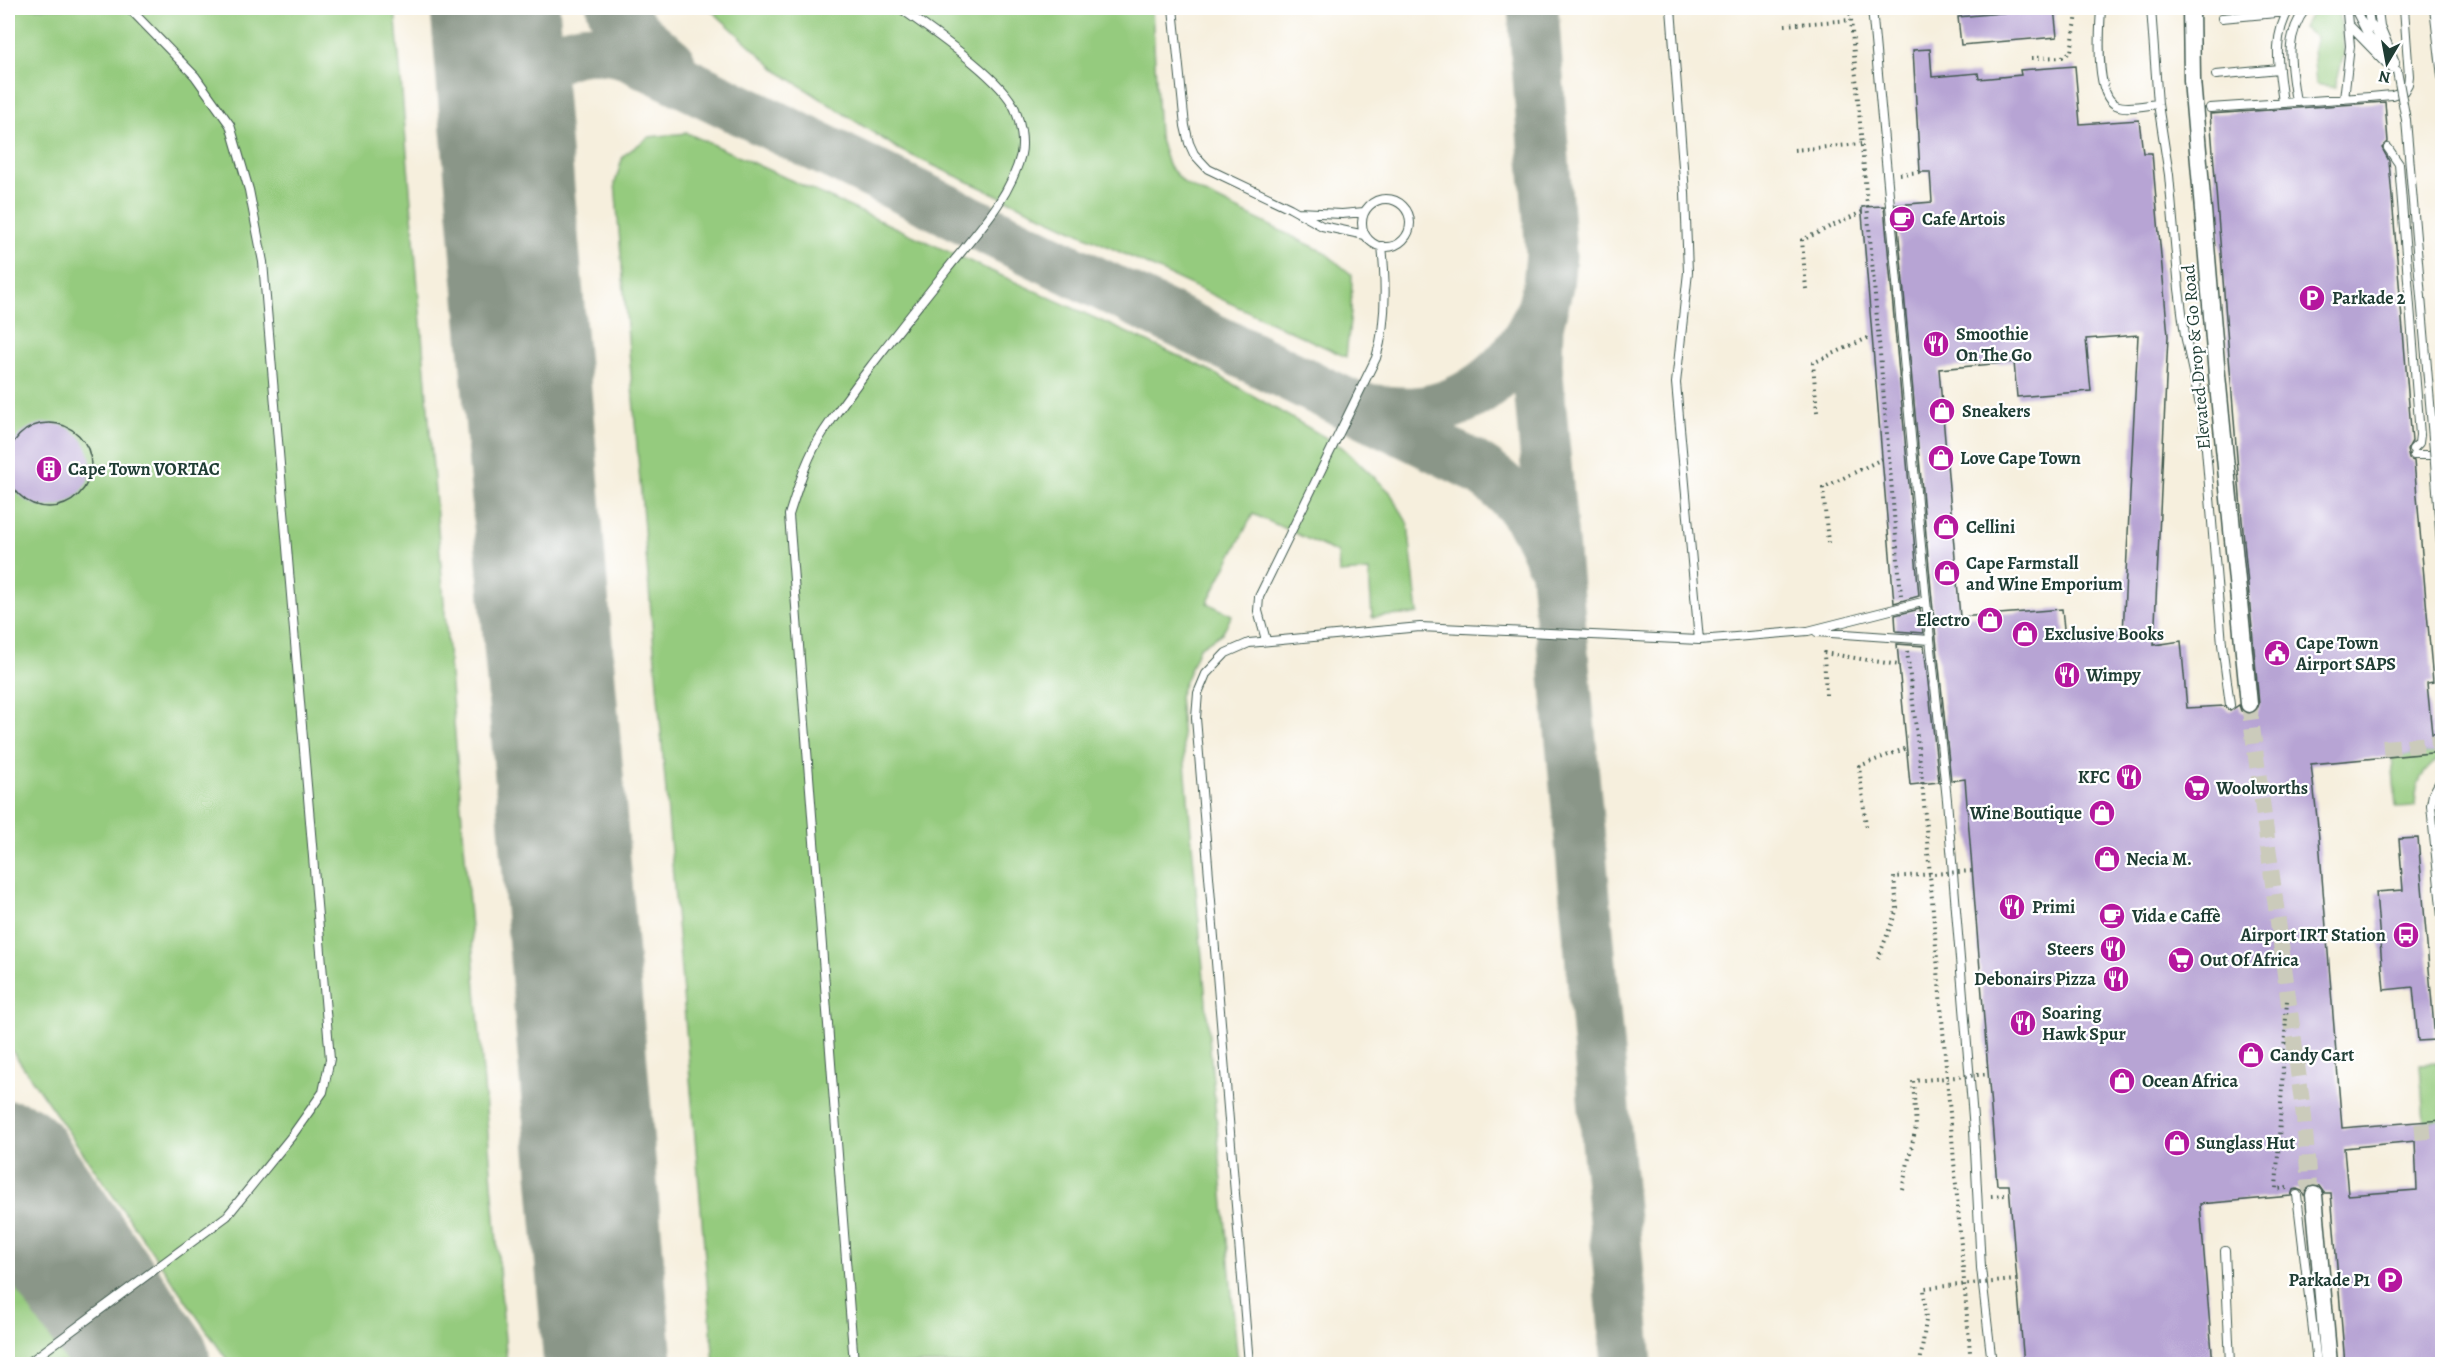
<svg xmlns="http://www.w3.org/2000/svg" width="2450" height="1372" font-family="Alegreya,serif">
<rect width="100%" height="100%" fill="#fff"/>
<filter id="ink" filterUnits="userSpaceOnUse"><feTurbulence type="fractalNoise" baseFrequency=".0167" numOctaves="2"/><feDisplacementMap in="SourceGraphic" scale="12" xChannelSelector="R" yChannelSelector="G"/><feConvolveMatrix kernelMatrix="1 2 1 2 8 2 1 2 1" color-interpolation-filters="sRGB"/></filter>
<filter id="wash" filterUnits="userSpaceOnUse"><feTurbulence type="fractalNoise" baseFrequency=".008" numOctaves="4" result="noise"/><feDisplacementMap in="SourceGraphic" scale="24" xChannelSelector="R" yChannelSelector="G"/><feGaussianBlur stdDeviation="1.35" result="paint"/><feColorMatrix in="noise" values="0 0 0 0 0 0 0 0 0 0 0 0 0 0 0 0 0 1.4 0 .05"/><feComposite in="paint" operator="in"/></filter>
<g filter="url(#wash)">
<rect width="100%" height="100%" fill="#f6efdd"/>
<!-- green -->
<path fill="#95cb7e" stroke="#5a8459" stroke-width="1.5" d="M8,8H395L507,1364H230L8,1045Z
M709,8H1152L1159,136L1168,165L1185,184L1324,252L1352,275L1351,312L1346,357L900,150L779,72Z
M2315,8H2339L2344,53L2335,88L2316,84L2313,49L2316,37L2303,28Z
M687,133L1205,368L1342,447L1390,492L1408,524L1418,614L1372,617L1369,571L1339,573L1338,553L1253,514L1207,603L1232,615L1222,633L1199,648L1179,696L1238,1364H714L615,183L623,156L649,137Z
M2442,752V756C2422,772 2416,779 2415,806L2396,807L2392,756Z
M2437,1063L2442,1078V1120L2424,1122L2420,1064Z
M8,1273L71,1364H8Z"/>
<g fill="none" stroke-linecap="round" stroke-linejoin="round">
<!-- taxiway -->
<path stroke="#8a9688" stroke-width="51" d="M457,8C485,48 499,93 503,141
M612,8L642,39L670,62
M1533,8L1551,255L1548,285L1538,326L1537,364L1627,1364
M513,226C510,167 493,91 556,58C578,47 601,47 624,53L1471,464C1507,485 1536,518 1549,557
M1368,409C1383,411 1399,413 1415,412C1472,407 1519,365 1540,313"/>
<!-- runway -->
<path stroke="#8a9688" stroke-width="129" d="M495,8L608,1364
M8,1165L146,1364"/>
</g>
<g id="blocks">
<!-- building -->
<path fill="#b7a4d4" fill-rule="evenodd" d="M2054,8L2057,37L1961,45L1958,17Z
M1930,49L1932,77L1978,73L1979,79L2021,75L2020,70L2075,66L2080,124L2139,120L2143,153H2152L2168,336L2154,645L2181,641L2187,708L2224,706L2230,711L2239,705L2241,711L2249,714L2256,712L2259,704L2241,509L2210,114L2385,102L2388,142L2382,148L2389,161L2412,441L2407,450L2409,459L2414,461L2433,682L2427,683L2432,734L2442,733V752L2311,764L2318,827L2342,1128L2442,1120V1365H2345L2331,1193H2324L2319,1186L2314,1185L2308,1187L2304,1195L2302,1191L2297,1189L2293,1190L2291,1196L2200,1204L2213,1365H2024L2009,1185H1997L1965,779L1951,781L1932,600L1896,205L1932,202L1930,172H1920L1913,50ZM2138,335L2123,633L2065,638L2062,609L1960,617L1939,369L2014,362L2017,397L2091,391L2086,339ZM2415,1141L2417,1190L2348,1195L2344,1148Z
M1884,206L1919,596L1894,603L1862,214V207Z
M7 465a42 42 0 1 1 84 0a42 42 0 1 1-84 0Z
M1920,609L1923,633L1896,631L1895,615Z
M1897,644L1924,646L1939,782L1910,785Z
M2418,838L2435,1040L2418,1041L2413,987L2384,990L2376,892L2403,890L2399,839Z"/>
</g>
</g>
<g filter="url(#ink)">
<use href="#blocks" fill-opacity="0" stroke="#3f584d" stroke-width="1.5"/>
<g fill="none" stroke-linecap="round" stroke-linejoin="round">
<!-- street-tunnel -->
<path stroke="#cbcbbb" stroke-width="16" stroke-dasharray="16 8" stroke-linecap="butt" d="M2249,704L2304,1117L2309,1186L2314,1195
M2383,748L2442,743
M2415,1132L2442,1130"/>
<defs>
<path id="lane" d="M1173,8L1185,126L1189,143L1194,154L1208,169L1290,208L1322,226L1365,235
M1671,8L1685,193L1688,272L1676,383L1699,640
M1872,8L1926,601L1947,800L1974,1130L1981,1268L1992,1364
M2101,8C2100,28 2094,95 2116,105C2127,110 2146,105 2158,104
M2151,8L2158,104L2169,175L2179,289L2185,335L2204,424L2222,644L2230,705
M2434,8L2442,77
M2378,10L2380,26L2395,62
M2368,12L2370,23L2382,41
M2357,13L2369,37L2395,64
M2222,18L2287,12
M2349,25L2389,66L2397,71
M2216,75L2279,69
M2344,99L2350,46L2347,13
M2296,102C2291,67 2283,38 2306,8
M2283,103C2279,70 2271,38 2290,8
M2210,108L2370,97L2392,95L2404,91L2408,84L2409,76L2404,8
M2406,120L2434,450
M2388,148L2399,164L2420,435L2419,443L2413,449
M1362 223a24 24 0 1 1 48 0a24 24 0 1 1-48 0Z
M1298,212L1342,214L1364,212
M2414,455H2442
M1817,632L1930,640
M1266,640L1258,611L1259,597L1376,358C1387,323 1386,283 1382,246
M2442,778L2433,794L2431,805L2442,917
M2297,1195L2317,1364
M2225,1251L2230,1364
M27,1364L227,1216L291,1137L323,1092L330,1059L263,262L249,190L230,125L195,76L129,8
M854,1364L789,515C798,487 807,456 824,431C861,376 904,324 945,272C973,236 1010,200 1021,154C1024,141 1020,121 1015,109C1002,78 929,29 900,8
M1249,1364L1196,718L1198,693L1206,674L1226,653L1249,643L1420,627L1699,640L1808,631L1926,601"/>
<path id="street" d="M2191,8L2192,80L2217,375L2249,704
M2314,1195L2329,1364"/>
</defs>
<!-- lane casing -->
<use href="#lane" stroke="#3f584d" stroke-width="10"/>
<!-- street casing -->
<use href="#street" stroke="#3f584d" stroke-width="19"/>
<!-- path -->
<path stroke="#3f584d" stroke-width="4" stroke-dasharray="1.5 4.5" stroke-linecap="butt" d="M1850,8L1901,595
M1785,25L1851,20
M2032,58L2062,57L2071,52L2078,8
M1794,150L1861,144
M1900,174L1920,172
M1806,289L1802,240L1862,212
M1817,412L1813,363L1872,336
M1828,543L1823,488L1882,459
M1907,651L1922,780L1971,1364
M1826,695L1824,653L1899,665
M1866,826L1859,766L1907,748
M2436,1053H2442
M2287,1188L2276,1189L2287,1000
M1991,1196L2006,1195"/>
<!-- lane -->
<use href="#lane" stroke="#fff" stroke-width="8"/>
<!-- street -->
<use href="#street" stroke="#fff" stroke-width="16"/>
<defs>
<path id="lane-bridge" d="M2397,71L2406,120
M2434,450L2442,558"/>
</defs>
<!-- lane-bridge casing -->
<use href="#lane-bridge" stroke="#3f584d" stroke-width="10" stroke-linecap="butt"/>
<!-- path-bridge -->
<path stroke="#3f584d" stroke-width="4" stroke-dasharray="1.5 4.5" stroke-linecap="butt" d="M1878,959L1897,909L1894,877L1972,871
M1902,1189L1916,1127L1913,1081L1989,1074
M1920,1364L1926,1320L1924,1288L2016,1280"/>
<!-- lane-bridge -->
<use href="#lane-bridge" stroke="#fff" stroke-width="8"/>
</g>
</g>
<!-- icons -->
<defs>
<symbol id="cafe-disc" viewBox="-11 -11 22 22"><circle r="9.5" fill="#b5179e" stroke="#fff"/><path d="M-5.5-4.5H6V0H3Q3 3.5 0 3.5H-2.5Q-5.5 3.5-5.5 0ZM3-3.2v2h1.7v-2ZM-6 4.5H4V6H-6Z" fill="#fff"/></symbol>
<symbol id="parking-disc" viewBox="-11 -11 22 22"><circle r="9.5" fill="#b5179e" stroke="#fff"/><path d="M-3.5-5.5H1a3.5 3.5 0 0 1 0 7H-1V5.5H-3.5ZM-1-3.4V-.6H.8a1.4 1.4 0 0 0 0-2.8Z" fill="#fff"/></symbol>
<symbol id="restaurant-disc" viewBox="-11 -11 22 22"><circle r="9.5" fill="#b5179e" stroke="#fff"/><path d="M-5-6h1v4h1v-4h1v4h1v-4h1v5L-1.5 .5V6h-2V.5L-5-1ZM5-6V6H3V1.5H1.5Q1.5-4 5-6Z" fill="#fff"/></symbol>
<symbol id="shop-disc" viewBox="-11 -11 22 22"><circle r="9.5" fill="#b5179e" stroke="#fff"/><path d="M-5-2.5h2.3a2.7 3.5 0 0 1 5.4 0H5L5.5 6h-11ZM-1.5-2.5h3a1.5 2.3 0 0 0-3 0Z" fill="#fff"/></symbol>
<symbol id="building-disc" viewBox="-11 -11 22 22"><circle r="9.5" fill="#b5179e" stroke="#fff"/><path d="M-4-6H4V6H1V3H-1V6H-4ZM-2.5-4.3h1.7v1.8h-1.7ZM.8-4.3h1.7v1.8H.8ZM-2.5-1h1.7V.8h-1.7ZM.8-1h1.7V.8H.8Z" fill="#fff"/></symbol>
<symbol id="civic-disc" viewBox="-11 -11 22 22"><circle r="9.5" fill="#b5179e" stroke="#fff"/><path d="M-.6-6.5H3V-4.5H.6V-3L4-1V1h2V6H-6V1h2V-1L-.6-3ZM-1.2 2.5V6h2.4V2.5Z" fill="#fff"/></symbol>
<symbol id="supermarket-disc" viewBox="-11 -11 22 22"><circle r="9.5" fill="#b5179e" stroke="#fff"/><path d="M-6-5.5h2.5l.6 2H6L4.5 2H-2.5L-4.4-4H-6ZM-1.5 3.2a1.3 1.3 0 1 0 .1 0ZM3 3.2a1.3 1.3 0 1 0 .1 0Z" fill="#fff"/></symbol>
<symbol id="bus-disc" viewBox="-11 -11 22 22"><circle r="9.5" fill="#b5179e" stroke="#fff"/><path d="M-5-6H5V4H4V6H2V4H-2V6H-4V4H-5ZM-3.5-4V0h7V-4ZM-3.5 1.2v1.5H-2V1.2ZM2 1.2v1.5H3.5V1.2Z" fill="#fff"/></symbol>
</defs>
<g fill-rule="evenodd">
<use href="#cafe-disc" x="1887" y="204" width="30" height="30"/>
<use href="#parking-disc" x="2297" y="283" width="30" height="30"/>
<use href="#restaurant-disc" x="1921" y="329" width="30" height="30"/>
<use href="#shop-disc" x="1927" y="396" width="30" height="30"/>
<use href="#shop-disc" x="1926" y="443" width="30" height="30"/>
<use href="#building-disc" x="34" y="454" width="30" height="30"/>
<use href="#shop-disc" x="1931" y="512" width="30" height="30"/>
<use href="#shop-disc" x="1932" y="558" width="30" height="30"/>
<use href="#shop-disc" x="1975" y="605" width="30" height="30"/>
<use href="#shop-disc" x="2010" y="619" width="30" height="30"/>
<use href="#civic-disc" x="2262" y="638" width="30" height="30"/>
<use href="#restaurant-disc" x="2052" y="660" width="30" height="30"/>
<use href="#restaurant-disc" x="2114" y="762" width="30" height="30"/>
<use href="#supermarket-disc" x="2182" y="773" width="30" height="30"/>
<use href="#shop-disc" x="2087" y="798" width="30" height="30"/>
<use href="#shop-disc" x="2092" y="844" width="30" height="30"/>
<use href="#restaurant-disc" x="1997" y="892" width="30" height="30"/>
<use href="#cafe-disc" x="2097" y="901" width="30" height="30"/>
<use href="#bus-disc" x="2391" y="920" width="30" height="30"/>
<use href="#restaurant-disc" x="2098" y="934" width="30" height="30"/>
<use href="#supermarket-disc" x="2166" y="945" width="30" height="30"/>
<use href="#restaurant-disc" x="2101" y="964" width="30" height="30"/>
<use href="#restaurant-disc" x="2008" y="1008" width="30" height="30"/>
<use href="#shop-disc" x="2236" y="1040" width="30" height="30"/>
<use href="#shop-disc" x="2107" y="1066" width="30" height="30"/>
<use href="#shop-disc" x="2162" y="1128" width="30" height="30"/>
<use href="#parking-disc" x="2375" y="1265" width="30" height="30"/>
</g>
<g text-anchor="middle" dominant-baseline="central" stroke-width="4.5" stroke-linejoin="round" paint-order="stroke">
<!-- poi labels -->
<g font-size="18" font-weight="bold" fill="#1f3d34" stroke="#fff" text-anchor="start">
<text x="1922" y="219">Cafe Artois</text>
<text x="2332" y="298">Parkade 2</text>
<text x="1956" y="334">Smoothie<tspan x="1956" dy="21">On The Go</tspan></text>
<text x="1962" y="411">Sneakers</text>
<text x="1960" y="458">Love Cape Town</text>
<text x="68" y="469">Cape Town VORTAC</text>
<text x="1966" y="527">Cellini</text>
<text x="1966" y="563">Cape Farmstall<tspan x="1966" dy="21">and Wine Emporium</tspan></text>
<text x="1970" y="620" text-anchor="end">Electro</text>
<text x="2044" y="634">Exclusive Books</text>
<text x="2296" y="643">Cape Town<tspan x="2296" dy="21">Airport SAPS</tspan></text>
<text x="2086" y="675">Wimpy</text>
<text x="2110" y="777" text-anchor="end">KFC</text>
<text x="2216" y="788">Woolworths</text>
<text x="2082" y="813" text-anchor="end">Wine Boutique</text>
<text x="2126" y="859">Necia M.</text>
<text x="2032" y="907">Primi</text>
<text x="2132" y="916">Vida e Caffè</text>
<text x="2386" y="935" text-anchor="end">Airport IRT Station</text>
<text x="2094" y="949" text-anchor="end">Steers</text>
<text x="2200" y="960">Out Of Africa</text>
<text x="2096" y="979" text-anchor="end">Debonairs Pizza</text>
<text x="2042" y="1013">Soaring<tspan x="2042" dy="21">Hawk Spur</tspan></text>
<text x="2270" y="1055">Candy Cart</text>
<text x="2142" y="1081">Ocean Africa</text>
<text x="2196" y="1143">Sunglass Hut</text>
<text x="2370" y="1280" text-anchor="end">Parkade P1</text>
</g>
<!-- street labels -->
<g font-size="18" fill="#1f3d34" stroke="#fff">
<text transform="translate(2196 357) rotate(-95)">Elevated Drop &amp; Go Road</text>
</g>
</g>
<!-- margin -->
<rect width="2450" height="1372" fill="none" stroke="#fff" stroke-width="30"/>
<!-- north arrow -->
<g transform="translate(2387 63) rotate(190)" stroke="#ffffff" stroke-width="4.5" paint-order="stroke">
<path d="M0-4.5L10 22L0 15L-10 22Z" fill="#1f3d34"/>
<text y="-9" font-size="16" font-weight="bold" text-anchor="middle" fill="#1f3d34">N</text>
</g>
</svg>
